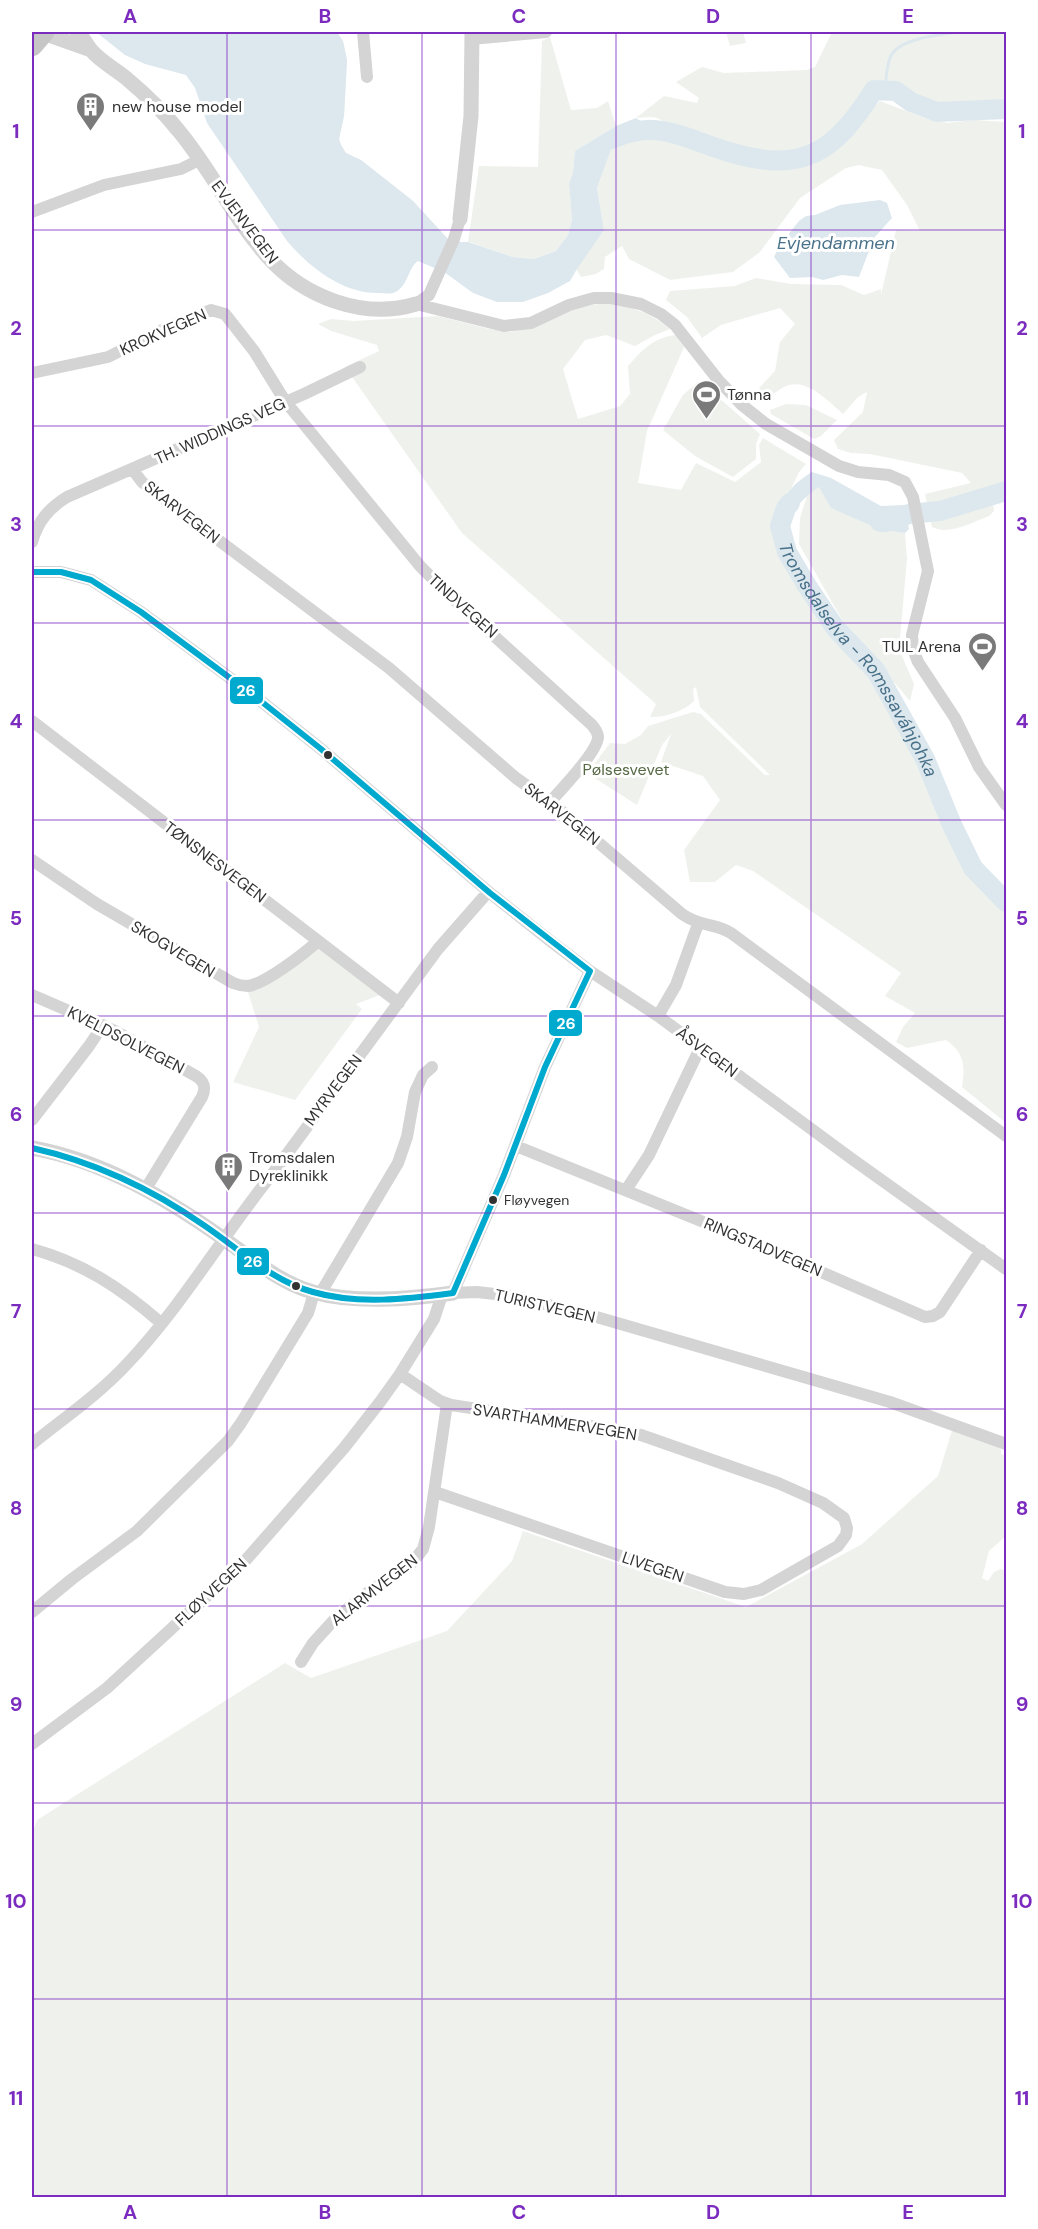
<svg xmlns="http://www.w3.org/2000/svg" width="1038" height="2229" font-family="'DM Sans',sans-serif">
<rect width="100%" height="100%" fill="#fff"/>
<!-- green -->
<path fill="#eff2ec" d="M337,32L343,41L347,60L344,116L339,139L341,145L346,153L361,160L413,201L448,239L457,242H468L479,166L538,167L542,41L550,37L571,110L597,108L608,101L616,126L575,151L573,172L569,184L572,219L568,235L556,251L534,259L513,257L469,242L459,260L315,240Z
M726,32H743L746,43L730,46Z
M832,32H1006V108L937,110L912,102L896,90L873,89C856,115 833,147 802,157C774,166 708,145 682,134C673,131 667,122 659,119C653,116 643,118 636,118L664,96L697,103L699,98L676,82L702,67L724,73L807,70L815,67Z
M880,101L927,119L947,123L974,120L1006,122V483L991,489L994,511L989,516C973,522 948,536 932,527L925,494L971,483L962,473L870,454L851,453L838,449L834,440L863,412L867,392L858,397L843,414C829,402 809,380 789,385C779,388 769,398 760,403L751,397L775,371L780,342L795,324L780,308L721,325L702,338L687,317L666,300L670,291L735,286L756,278L791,284L841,285L864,295L881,289V295L896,230L920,231L907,205L882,170L859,165L846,168L800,198L760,252L733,272L670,280L629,259L622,246L605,257L604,269L596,274L581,277L576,269L604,230L597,188L611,150L654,134L755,161L800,162L842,137Z
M609,303C635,308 649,312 670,329L655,335L635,346L606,335L585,340L563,369L578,419L620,406L630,394L628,366C646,346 654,337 682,334L688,338L647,431L638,483L681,490L696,463L735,482L761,462L759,445L763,438L806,464L799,472L774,525L777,551L831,634L868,674L921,761L974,869L1006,902V1123L962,1087C965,1067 965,1053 946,1040L907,1048L896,1042L903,1027L915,1013L885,996L901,973L753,871L736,865L715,882H690L684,850L720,800L703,776L661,762L671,734L662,745L637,805L593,777L592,767L610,743L625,744L641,735L648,726L693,712L701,714L765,775H770L700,707L696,687L693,689L694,701C684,711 664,718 650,717L656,704L462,533L345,367L379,351L377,345L331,331L318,324L331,319L354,321L438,316L489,329L510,332L534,326L581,306Z
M698,382L725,403L760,434L756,444V459L733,477L695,456L663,430L683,395Z
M786,404L806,405L837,420L821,436L814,439L771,414L770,410Z
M820,486L881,530L905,533L907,559L899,649L914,684L910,701L845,625L799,544L800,518L807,496Z
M319,947L383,994L356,1004L362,1009L295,1100L233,1082L259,1027L247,989Z
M953,1427L1001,1449V1454L1006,1456V1536L989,1551L982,1578L988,1581L994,1572L1001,1569L1006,1571V2197L32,2198V1834L37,1820L285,1663L311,1678L447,1631L512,1561L523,1531L746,1607L862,1544L938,1476Z"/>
<!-- water -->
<path fill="#dde8ee" d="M96,32H337L343,41L347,60L344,116L339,139L341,145L346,153L361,160L413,201L448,239L457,242H468L513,257L534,259L556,251L568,235L572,219L569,184L573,172L575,151L616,126L636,118L652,129L654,134L611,150L597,188L604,230L577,269L570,281L548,293L523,302H497L473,293L444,272L418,261C408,268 408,285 397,291C392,295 385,293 379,293C343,294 309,267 287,241L207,123L195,88L186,75L145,64L125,55Z
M880,200L887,203L892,218L874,238L859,277L842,275L823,280L812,277L790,278L774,257L779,246L799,221L806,216L815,215L840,205Z
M812,472L831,478L881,506L904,505L909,529L905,533L881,530L831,508L819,487C791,507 788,518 787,552C777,514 776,494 812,472Z"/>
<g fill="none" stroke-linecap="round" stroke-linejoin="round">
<!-- stream -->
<path stroke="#dde8ee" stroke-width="3" d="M885,91C886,81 886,68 890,58C897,38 940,35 958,32"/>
<!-- river -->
<g stroke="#dde8ee" stroke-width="20">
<path d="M626,133C635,132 645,129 654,130C680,132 704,145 729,152C803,174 834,153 874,90L896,91L911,102L937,112L1006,109"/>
<path id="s1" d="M790,503L786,508L780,526L787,552L807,586L836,629L876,671L925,759L952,825L973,868L1006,902"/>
<path d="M880,522H885L909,514L940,511L1006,491"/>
</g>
<!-- minor -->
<path stroke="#d4d4d4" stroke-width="12" d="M363,32L367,77
M471,39L546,32
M32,212L104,185L181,169L199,160
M416,304L504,326L531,323L569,305L594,298H611L641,304L661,314L675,325L719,381L742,405L766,424L839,466L858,472L889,475L905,482L913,497L928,571L912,635L913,649L918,662L955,718L979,767L1006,805
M416,304L429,295L454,239L460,219
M32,373L108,357L168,327L211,310L225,314L254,351L285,401L420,566L447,593L592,725C595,729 598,732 598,737C598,751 560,791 550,802
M133,470L142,482L189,518L389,668L516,778L558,808L682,914C700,927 715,923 731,933L1006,1136
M32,542C38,521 49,508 67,497L304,394L360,367
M32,572H61L91,580L141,612L257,698L321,749L490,893L553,943L590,971L658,1016L852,1159L1006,1269
M32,721L399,1003
M32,860L97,904L233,983C238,985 243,986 248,986C265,984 305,953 318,941
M32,995L115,1031L196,1076C205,1082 206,1088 202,1097L145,1190
M658,1016L676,985L698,924
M32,1120L89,1046L103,1025
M516,1146L738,1236L925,1317L933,1316L940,1312L981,1250
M626,1190L649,1155L700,1048
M32,1249C83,1263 121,1288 161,1323
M453,1293L477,1292L513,1296L593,1316L890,1402L1006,1444
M453,1293L504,1175L545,1067L590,971
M320,1294L398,1163L407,1137L415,1092L423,1075L432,1067
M400,1374L440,1401L451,1405L598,1427L641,1435L778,1483L823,1503L844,1518L847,1528L846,1535L838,1546L761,1590L744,1594L725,1592L435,1492
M32,1444C64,1418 98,1395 126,1365C182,1306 223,1235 273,1173L438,949L488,892
M32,1612L72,1579L137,1531L228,1441L241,1423L308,1313L314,1293
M301,1662L313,1643L334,1620L364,1595L412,1563L423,1549L429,1527L447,1404
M32,1744L107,1688L245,1561L344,1448L380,1402L400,1374L434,1319L442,1295"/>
<!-- tertiary -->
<path stroke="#d4d4d4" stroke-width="15" d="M77,32C83,37 86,44 91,50C100,61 115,69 126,78C145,94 163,111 178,130C211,169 233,218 268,257C304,297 363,320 416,304
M43,33L91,50
M460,219L471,116L472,32
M32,1148C101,1160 166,1198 224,1239C251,1258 280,1283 313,1292C356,1304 410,1299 453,1293"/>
<!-- trunk -->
<path stroke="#c6c6c6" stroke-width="21" d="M32,46L44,32"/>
<defs>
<path id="bus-1" d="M32,572H61L91,580L141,612L257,698L321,749L490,893L590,971L545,1067L504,1175L453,1293C407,1299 358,1305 313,1292C272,1281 239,1249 205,1226C152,1189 95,1162 32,1148"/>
</defs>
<!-- bus-1 casing -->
<use href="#bus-1" stroke="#fff" stroke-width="10"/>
<!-- bus-1 -->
<use href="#bus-1" stroke="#00a9ce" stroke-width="6"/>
</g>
<!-- grid -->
<path fill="none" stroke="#7b2cbf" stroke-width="1.5" stroke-opacity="0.55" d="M227,32V2198M422,32V2198M616,32V2198M811,32V2198M32,230H1006M32,426H1006M32,623H1006M32,820H1006M32,1016H1006M32,1213H1006M32,1409H1006M32,1606H1006M32,1803H1006M32,1999H1006"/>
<!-- icons -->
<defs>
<symbol id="building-pin" viewBox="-11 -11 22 30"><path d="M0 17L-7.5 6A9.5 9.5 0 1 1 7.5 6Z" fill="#7a7a7a" stroke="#fff"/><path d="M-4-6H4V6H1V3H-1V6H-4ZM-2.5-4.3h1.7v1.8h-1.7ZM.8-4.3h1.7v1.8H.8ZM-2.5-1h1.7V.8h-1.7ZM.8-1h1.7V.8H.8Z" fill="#fff"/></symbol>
<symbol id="stadium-pin" viewBox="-11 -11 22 30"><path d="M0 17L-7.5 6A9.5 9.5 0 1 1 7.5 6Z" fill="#7a7a7a" stroke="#fff"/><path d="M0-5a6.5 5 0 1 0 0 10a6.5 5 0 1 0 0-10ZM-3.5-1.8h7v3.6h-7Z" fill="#fff"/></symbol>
</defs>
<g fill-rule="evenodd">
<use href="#building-pin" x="74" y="90" width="33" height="45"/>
<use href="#stadium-pin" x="690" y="378" width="33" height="45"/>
<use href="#stadium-pin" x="966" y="630" width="33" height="45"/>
<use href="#building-pin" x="212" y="1150" width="33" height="45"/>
</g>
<!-- markers -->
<g fill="#323232" stroke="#fff" stroke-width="2">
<circle cx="328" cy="755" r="5"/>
<circle cx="493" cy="1200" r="5"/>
<circle cx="296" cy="1286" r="5"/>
</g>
<g text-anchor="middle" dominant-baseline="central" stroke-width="6" stroke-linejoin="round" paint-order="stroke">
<!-- bus labels -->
<g font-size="14" fill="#323232" stroke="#fff" text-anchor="start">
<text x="504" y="1200">Fløyvegen</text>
</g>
<!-- poi labels -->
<g font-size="16" fill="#323232" stroke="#fff" text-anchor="start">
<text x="112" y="106">new house model</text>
<text x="727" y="394">Tønna</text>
<text x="961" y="646" text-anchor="end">TUIL Arena</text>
<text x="249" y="1157">Tromsdalen<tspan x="249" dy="18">Dyreklinikk</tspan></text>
</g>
<!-- street labels -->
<g font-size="16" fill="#323232" stroke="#fff">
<text transform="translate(245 222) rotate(53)">EVJENVEGEN</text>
<text transform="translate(163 332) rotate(-24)">KROKVEGEN</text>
<text transform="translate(220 431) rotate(-24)">TH. WIDDINGS VEG</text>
<text transform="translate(182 512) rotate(38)">SKARVEGEN</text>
<text transform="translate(463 606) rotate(42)">TINDVEGEN</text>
<text transform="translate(562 814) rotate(38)">SKARVEGEN</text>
<text transform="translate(215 862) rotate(37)">TØNSNESVEGEN</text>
<text transform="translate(173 949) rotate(31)">SKOGVEGEN</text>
<text transform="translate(126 1040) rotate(27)">KVELDSOLVEGEN</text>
<text transform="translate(707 1052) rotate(37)">ÅSVEGEN</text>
<text transform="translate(333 1090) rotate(-53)">MYRVEGEN</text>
<text transform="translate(763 1247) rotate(23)">RINGSTADVEGEN</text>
<text transform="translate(545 1306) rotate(13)">TURISTVEGEN</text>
<text transform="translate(555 1422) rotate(9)">SVARTHAMMERVEGEN</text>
<text transform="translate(653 1567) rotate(19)">LIVEGEN</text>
<text transform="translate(374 1590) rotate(-38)">ALARMVEGEN</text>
<text transform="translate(211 1592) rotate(-43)">FLØYVEGEN</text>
</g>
<!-- park labels -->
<g font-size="16" fill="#556844" stroke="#fff">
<text x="626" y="769">Pølsesvevet</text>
</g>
<!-- water labels -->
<g font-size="18" font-style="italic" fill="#49728a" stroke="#fff">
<text x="836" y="243">Evjendammen</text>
<text stroke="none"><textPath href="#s1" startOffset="182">Tromsdalselva - Romssaváhjohka</textPath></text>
</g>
</g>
<g stroke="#fff" stroke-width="2">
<rect x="229" y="676" width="35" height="29" rx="6" fill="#00a9ce"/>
<rect x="548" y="1009" width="35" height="28" rx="6" fill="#00a9ce"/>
<rect x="236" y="1247" width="34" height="29" rx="6" fill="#00a9ce"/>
</g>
<g font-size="16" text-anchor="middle" font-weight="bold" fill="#fff">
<text x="246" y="696">26</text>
<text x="566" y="1029">26</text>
<text x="253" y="1267">26</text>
</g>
<!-- border -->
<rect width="1038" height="2229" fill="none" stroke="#ffffff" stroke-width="66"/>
<rect x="33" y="33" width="972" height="2163" fill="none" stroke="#7b2cbf" stroke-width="2"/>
<g font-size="20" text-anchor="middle" font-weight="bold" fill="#7b2cbf">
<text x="130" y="23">A</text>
<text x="325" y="23">B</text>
<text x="519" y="23">C</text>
<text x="713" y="23">D</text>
<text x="908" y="23">E</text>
<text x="16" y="138">1</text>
<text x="1022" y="138">1</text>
<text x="16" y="335">2</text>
<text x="1022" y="335">2</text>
<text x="16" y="531">3</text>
<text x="1022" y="531">3</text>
<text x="16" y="728">4</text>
<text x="1022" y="728">4</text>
<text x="16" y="925">5</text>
<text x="1022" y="925">5</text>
<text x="16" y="1121">6</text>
<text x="1022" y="1121">6</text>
<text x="16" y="1318">7</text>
<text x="1022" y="1318">7</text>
<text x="16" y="1515">8</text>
<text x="1022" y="1515">8</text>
<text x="16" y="1711">9</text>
<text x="1022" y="1711">9</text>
<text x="16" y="1908">10</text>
<text x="1022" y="1908">10</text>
<text x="16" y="2105">11</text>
<text x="1022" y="2105">11</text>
<text x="130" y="2219">A</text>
<text x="325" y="2219">B</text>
<text x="519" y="2219">C</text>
<text x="713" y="2219">D</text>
<text x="908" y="2219">E</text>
</g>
</svg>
